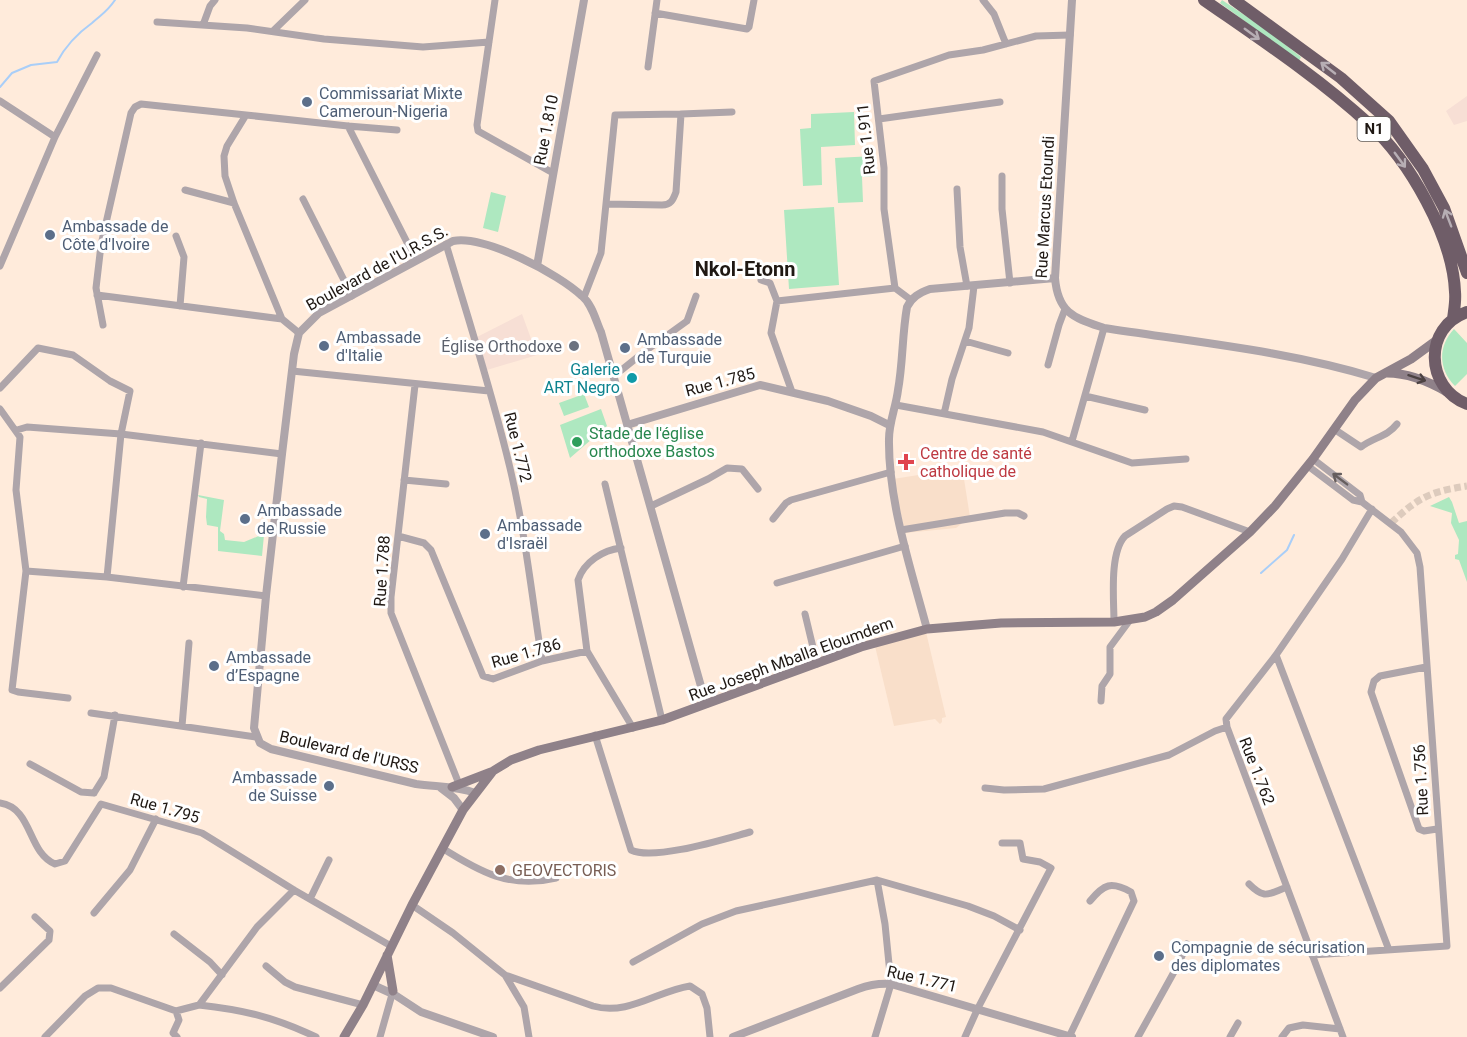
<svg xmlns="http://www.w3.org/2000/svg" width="1467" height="1037" font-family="Roboto,sans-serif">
<rect width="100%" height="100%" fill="#ffebdb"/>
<!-- built -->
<path fill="#f9dfca" d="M950,470L960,471L957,478L964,479L970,517L956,528L905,533L893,479Z
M926,632L946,717L942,718V722L940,724L935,719L894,726L875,646Z"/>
<!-- medical -->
<path fill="#f7dfd5" d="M1467,96V121L1454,125L1446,111Z
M522,314L537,355L487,370L477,337Z"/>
<!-- green -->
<path fill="#aee8c0" d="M1222,0L1264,28L1301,57L1299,61L1220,3Z
M854,112L855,145L821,147L822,185L803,186L800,129L811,128V114Z
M874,156L875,176L862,177L863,202L838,203L835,158Z
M491,192L506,196L498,232L483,228Z
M834,207L839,285L789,289L784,210Z
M1454,329L1467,343V374L1455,386C1438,369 1438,346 1454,329Z
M584,394L589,407L564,416L559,403Z
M601,409L607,426L570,458L560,425Z
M198,495L224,500L220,531L224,534L225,540L244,542L261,535H264L262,556L218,551V527L207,525L206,517L207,499L199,497Z
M1449,497L1452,502L1459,523L1467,521V582L1459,560L1455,559V555L1458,554L1459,540L1451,523L1452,513L1430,506Z"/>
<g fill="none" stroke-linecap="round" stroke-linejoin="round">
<!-- stream -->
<path stroke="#a9cef8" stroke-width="2" d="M0,87L12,73L31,65L57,62C65,47 78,33 92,23C102,14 107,12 115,0
M1261,573L1287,550L1294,535"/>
<!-- minor-tunnel -->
<path stroke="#ddcbbd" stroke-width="7" stroke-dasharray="7 3.5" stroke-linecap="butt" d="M1391,523C1419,497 1429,492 1467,486"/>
<!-- minor -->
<path stroke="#aea5aa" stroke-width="7" d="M495,0L477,125L478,131L553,173
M983,0L994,14L1006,44
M655,13L747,29L749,27L754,0
M157,22L247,28L324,39L423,47L489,42
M203,25L210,6L215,0
M273,31L305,0
M648,67L657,0
M0,101L55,137
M681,114L732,112
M879,119L1000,102
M348,126L416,260
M1002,176V209L1010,283
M957,189L960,247L967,286
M185,190L234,203
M303,199L352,296
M176,236L184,257L180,306
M446,244C468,318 492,392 510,468C525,531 532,597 542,661
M0,266L55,137L97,55
M761,280L770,283L777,301L895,288
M895,288L884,209V168L874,81L949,55L983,50L1036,36L1070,35
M895,288L911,300
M97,295L282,319
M584,297L601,253L615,115L681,114L676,192C673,200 671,205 662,205L606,204
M777,301L771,333L792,392
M103,325L96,288L101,245L131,113L135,107L141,104L246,115
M299,333L282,319L234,203L225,176L224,156L227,146L246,115L348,126L397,130
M965,341L1008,353
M1048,365L1059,325L1065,309
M292,371L489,391
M614,376L644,352L687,321L696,296
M415,385L391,597V613L459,784
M0,388L38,348L73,355L110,381L130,391L121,434L107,577
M1085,396L1145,410
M896,405L1043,432L1132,463L1186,459
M0,409L20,437L16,490L26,571L12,690L18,692L68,698
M944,414L952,379L969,328L974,286
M1334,429L1361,447C1374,437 1387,437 1397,424
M17,430L27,427L121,434L282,454
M1072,441L1104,328
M1313,459L1360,495L1362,502
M1308,466L1353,500L1362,502L1401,532L1417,553L1420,567L1447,946L1312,955
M404,480L446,484
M605,484L662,720
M651,506L708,479L727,468L742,469L758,489
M773,519L786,503L791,500L891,472
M901,530L1005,513H1018L1024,516
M398,536L424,543L431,550L483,676L493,679L542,661L587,651L633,728
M26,571L107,577L266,596
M777,583L905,546
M183,587L201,443
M805,614L817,664
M1114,622C1114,600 1109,553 1125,536L1167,509L1174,506L1182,507L1250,532
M587,651L578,580C584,562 603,550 621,548
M1276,655L1389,950
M1426,667L1380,676L1374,681L1371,692L1419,829L1424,831L1437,829
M1101,701L1102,686L1110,674V647L1130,620
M91,713L256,737
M182,726L189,643
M595,735L631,850C654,861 724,839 750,832
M30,764L81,792L94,793
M985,788L1004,790L1044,789L1169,755L1215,731L1227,727
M94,793L104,777L115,715
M0,803C33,808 27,852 55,864L65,861L101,804L202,833L294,890L391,946
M442,848C480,872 510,889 556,878
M877,880L968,906L994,916L1020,930
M1249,884C1265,900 1268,894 1287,887
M310,899L329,860
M412,905L453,933L505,975L593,1006C628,1016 657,991 690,986L702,994L707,1008L710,1037
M94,913L130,870L156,819
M174,934L210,962L222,975
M633,962L702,924L736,911L877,880L885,924L891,984L875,1037
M266,966L285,982L295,987L363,1005
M505,975L524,1007L529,1037
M0,988L49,940L50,931L35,917
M199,1005C244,1010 274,1017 316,1037
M176,1011L179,1020L173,1033L177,1037
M45,1037L85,996L98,988H111L176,1011L199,1005L257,927L294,890
M380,1037L393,991
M965,1037L978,1008L1051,868L1040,862L1023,859L1020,843H1002
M1069,1037L1134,901L1131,892C1111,881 1104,884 1090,901
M1138,1037L1179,963L1187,944
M1230,1037L1238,1023
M1282,1037L1289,1028L1303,1025L1340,1029
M1343,1037L1227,727L1226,719L1276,655L1342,559L1372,509"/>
<!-- tertiary -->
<path stroke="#aea5aa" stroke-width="8" d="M1072,0L1055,278C1058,314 1075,318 1104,328C1195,342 1288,351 1376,378
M537,266L584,0
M627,425L760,385L828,401L871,416L889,425
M927,629C911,569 888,501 889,439C889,422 896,407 898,390C903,363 902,335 907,307C912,297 919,293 930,289L1055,278
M441,788L454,798L463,810
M475,793C456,786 436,787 416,784L271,749L260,743L254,728L266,596L282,454L294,354L299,333L319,313L453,241C485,235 559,274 582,296C592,304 596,321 601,332L706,704
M373,985L395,995L421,1012L493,1037
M733,1037L858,989C869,985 879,983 891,984L1072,1037"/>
<!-- secondary -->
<path stroke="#8f8189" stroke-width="9" d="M1387,373C1409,373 1428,381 1447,392
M452,787L491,772
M387,955L393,991
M344,1037L363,1005L412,905L463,810L493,771L511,760L539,750L662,720L861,647L927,629L1001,623L1114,622L1145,617L1156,612L1173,600L1250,532L1275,506L1313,459L1355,400L1376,378L1411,359L1437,340"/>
<!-- trunk -->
<path stroke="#6f5d68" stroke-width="12" d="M1204,0C1260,39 1319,78 1369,124C1409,160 1453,237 1455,292C1456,301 1454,310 1453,319
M1234,0L1341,78L1389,121L1423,169L1444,208L1467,273
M1467,312C1423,327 1425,388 1467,404"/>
</g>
<!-- one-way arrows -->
<defs><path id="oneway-shaft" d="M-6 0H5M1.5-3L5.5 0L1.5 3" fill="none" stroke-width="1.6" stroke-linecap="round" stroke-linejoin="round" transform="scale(1.5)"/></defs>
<g stroke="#b7aeb4">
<use href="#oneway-shaft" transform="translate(1252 34) rotate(36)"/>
<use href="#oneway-shaft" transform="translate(1328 68) rotate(-142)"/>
<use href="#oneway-shaft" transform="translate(1400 160) rotate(54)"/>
<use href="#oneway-shaft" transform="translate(1448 218) rotate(-111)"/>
</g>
<use stroke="#4c4242" href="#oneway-shaft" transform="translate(1417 378) rotate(18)"/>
<use stroke="#665e5e" href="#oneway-shaft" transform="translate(1340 479) rotate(-143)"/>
<!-- markers -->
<g fill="#5c6f8a" stroke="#fff" stroke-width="2">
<circle cx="307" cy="102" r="6"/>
<circle cx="50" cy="235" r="6"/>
<circle cx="324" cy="346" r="6"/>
<circle cx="625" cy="348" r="6"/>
<circle cx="245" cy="519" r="6"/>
<circle cx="485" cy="534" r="6"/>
<circle cx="214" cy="666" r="6"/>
<circle cx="329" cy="786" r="6"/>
<circle cx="1159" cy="956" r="6"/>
</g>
<circle fill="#6b7280" stroke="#fff" stroke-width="2" cx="574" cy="346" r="6"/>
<circle fill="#0f9aa8" stroke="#fff" stroke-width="2" cx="632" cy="378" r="6"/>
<circle fill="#2e9e5b" stroke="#fff" stroke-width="2" cx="577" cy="442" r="6"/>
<path fill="#e0444e" stroke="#fff" stroke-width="2" d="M903 453h6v6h6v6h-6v6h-6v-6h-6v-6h6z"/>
<circle fill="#8d6e63" stroke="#fff" stroke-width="2" cx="500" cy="870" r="6"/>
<g text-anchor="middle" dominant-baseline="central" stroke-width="6" stroke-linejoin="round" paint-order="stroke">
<!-- shield labels -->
<rect fill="#fff" stroke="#625d5a" stroke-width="1.5" x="1357.5" y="117" width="33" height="24" rx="4.5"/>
<g font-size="15" font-weight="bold" fill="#1f1813">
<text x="1374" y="129">N1</text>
</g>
<!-- service labels -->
<g font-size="16" fill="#4e5e75" stroke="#fff" text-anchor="start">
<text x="319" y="93">Commissariat Mixte<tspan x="319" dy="18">Cameroun-Nigeria</tspan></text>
<text x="62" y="226">Ambassade de<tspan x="62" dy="18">Côte d'Ivoire</tspan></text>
<text x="336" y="337">Ambassade<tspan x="336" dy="18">d'Italie</tspan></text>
<text x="637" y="339">Ambassade<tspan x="637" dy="18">de Turquie</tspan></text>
<text x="257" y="510">Ambassade<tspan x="257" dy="18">de Russie</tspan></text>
<text x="497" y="525">Ambassade<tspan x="497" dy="18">d'Israël</tspan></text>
<text x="226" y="657">Ambassade<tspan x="226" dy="18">d’Espagne</tspan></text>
<text x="317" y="777" text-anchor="end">Ambassade<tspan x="317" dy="18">de Suisse</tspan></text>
<text x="1171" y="947">Compagnie de sécurisation<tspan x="1171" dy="18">des diplomates</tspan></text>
</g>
<!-- street labels -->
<g font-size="16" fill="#1f1813" stroke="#fff">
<text transform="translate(546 130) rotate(-79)">Rue 1.810</text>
<text transform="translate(866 139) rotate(-96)">Rue 1.911</text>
<text transform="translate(1045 207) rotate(-87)">Rue Marcus Etoundi</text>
<text transform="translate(377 268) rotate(-29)">Boulevard de l'U.R.S.S.</text>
<text transform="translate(720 382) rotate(-15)">Rue 1.785</text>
<text transform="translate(518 447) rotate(76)">Rue 1.772</text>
<text transform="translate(382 571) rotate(-86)">Rue 1.788</text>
<text transform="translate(526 653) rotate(-16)">Rue 1.786</text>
<text transform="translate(791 659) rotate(-20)">Rue Joseph Mballa Eloumdem</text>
<text transform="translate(349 752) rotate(13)">Boulevard de l'URSS</text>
<text transform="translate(1257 771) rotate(69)">Rue 1.762</text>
<text transform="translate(1421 780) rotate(-93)">Rue 1.756</text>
<text transform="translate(165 808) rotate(16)">Rue 1.795</text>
<text transform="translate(922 979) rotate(13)">Rue 1.771</text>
</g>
<!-- worship labels -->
<g font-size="16" fill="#5b616d" stroke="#fff" text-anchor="end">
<text x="562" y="346">Église Orthodoxe</text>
</g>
<!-- culture labels -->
<g font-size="16" fill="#0d838f" stroke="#fff" text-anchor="end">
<text x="620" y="369">Galerie<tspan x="620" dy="18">ART Negro</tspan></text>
</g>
<!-- leisure labels -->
<g font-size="16" fill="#27864d" stroke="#fff" text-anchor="start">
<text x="589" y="433">Stade de l'église<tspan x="589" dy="18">orthodoxe Bastos</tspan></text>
</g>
<!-- health labels -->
<g font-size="16" fill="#be3a42" stroke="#fff" text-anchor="start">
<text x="920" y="453">Centre de santé<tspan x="920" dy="18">catholique de</tspan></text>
</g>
<!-- education labels -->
<g font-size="16" fill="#785e54" stroke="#fff" text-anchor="start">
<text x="512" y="870">GEOVECTORIS</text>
</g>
<!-- quarter labels -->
<g font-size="20" font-weight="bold" fill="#1f1813" stroke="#fff">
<text x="745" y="269">Nkol-Etonn</text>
</g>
</g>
</svg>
